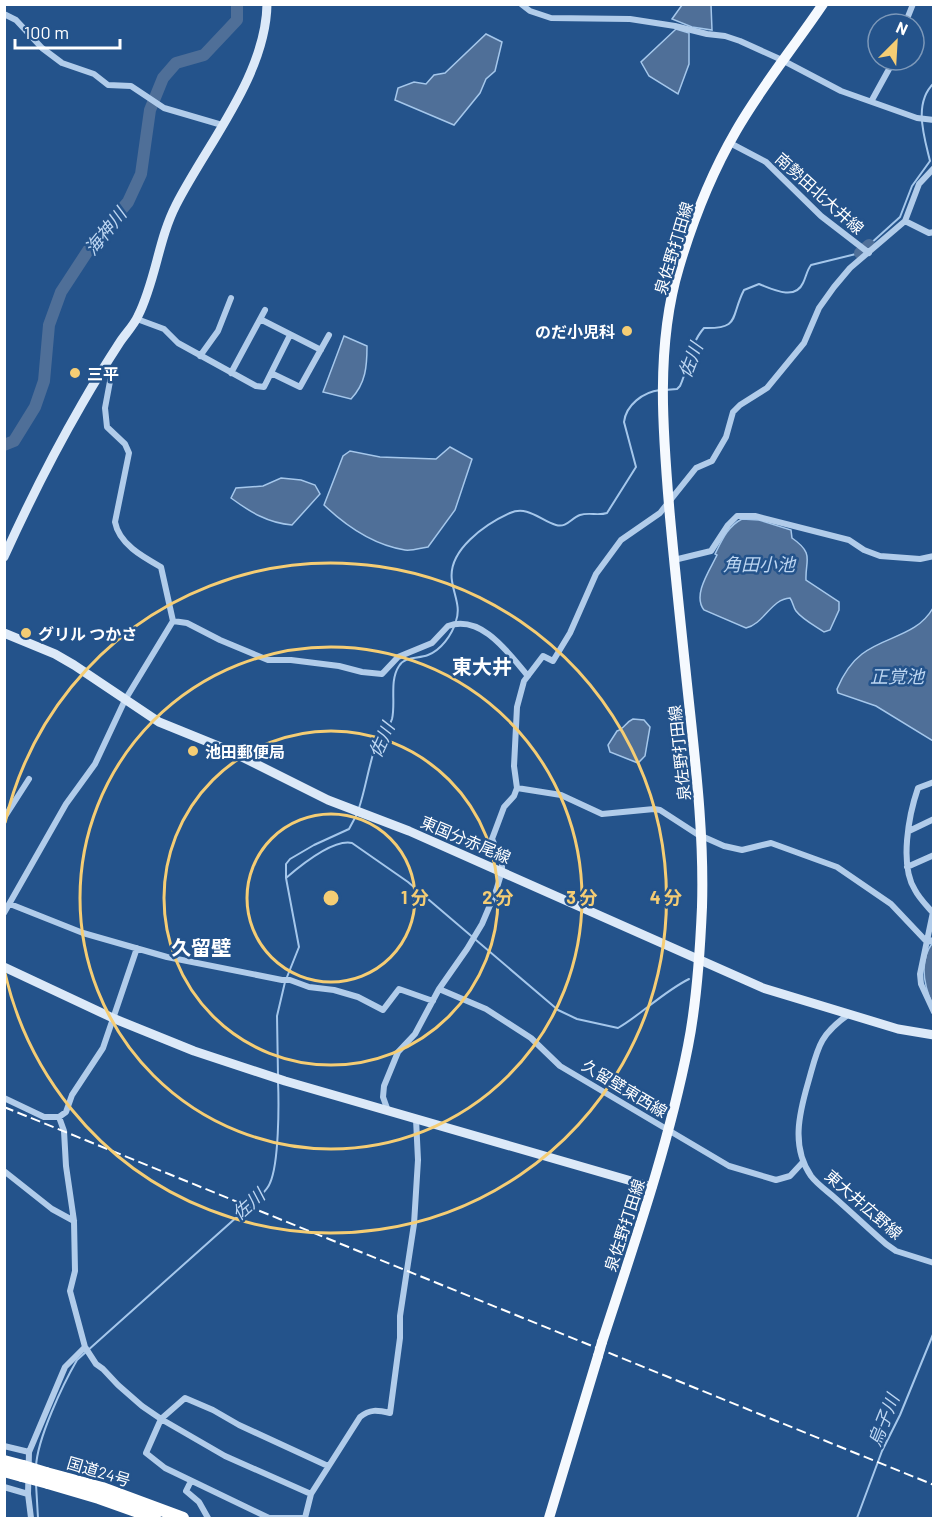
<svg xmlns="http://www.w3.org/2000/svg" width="938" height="1523" font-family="Barlow,'Noto Sans JP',sans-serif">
<rect width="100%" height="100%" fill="#24538b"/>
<!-- water -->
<path fill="#4f6f98" stroke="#a5c7eb" stroke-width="1.5" d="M682,5H711L712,30L692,27L672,19Z
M676,29L689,33V64L678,94L649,76L641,62Z
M486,34L502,42L495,71L486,79L480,93L454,125L395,100L398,88L414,82L426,84L434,75L445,73Z
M344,336L367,346C367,366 366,383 351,399L323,392Z
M450,447L472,459L455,510L428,547C421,548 412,551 405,550C374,545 346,526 324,505L343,456L350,451L380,457L436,459Z
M281,478L301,480L315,485L320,494L292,525C268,523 250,512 231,498L236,488L263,486Z
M742,519L759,520L791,530L792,538C815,554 805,560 806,580L839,602V610L830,630L824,632C815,626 802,619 796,611C793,607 793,602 790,598C771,599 764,624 746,628L704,610C692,595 710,570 717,555L715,554C722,540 728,526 742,519Z
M933,608V741L876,706L838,693L837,689C843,675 850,663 862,654C885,636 917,636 933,608Z
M633,719L644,720L650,727L645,756L638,763L610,752L608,745L617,731C624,729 626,722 633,719Z
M933,942V1006C924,986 918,962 933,942Z"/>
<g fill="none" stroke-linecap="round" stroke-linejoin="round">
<!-- stream -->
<path stroke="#a5c7eb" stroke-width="2" d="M869,245L900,217L912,186L930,161C924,136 913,103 934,83
M665,390L677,389L680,386C689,367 689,345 704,328C741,329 730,317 744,290L759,284C772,289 795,301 803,283C806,277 807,270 811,265L860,253
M359,808C365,790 368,770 374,751C378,740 388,731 392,719C396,703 389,681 399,666C405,656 418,659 428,655C441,650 452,635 456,621C461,607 454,595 452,581C447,550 486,524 510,513C528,505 541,521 556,525C567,528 571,518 580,515C589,512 598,516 607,513L636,467L624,422C626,405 643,392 660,390
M286,878C300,866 333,839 352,843L408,882L558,1010L577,1019L618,1028C642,1014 663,992 689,979
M287,977L299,947L286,878V864L290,859L314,845L349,829L357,814
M278,1075L277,1016L285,982
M36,1467C37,1439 63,1384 77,1360L258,1198C262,1194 268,1189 270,1183C279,1163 279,1105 278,1081
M36,1484L38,1518
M857,1518L882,1451L900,1415L934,1332"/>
<!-- river -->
<path stroke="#4f6f98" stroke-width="12" d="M860,253L869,245
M4,445L14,441L35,407L44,381L49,325L61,292L93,243L128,202L141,174L150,110L163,78L176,63L204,55L237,20V4"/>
<!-- street -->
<path stroke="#b1ccea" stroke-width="6" d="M521,4L530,11L551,18L630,19L675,26L707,34L725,36L740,41L782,60L841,91L917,118L934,120
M4,14L16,20L42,48L62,63L94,74L108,85L131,86L164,108L222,125
M905,24L913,4
M872,100L894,60
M730,143L766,162L821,216L869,253
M905,221L929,233L934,232
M137,319L164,329L178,343L256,386L264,387L271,373L300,387L329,335
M260,319L321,350
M200,356L218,331L231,298
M231,373L265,310
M271,373L290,335
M674,560L711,551L728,525L737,516H755L849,540L864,550L880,556L920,559L934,556
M173,621L187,623L220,640L268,660H291L339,666L362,672L382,674L398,657L432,643L448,626C482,614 509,654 528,676
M517,788L561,795L602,814L654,809L660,810L697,834L724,846L742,850L771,843L837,867L891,904L927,942L934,940
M4,818L29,779
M909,831L934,819
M907,867L934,855
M10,904L83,933L167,957L282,980H290L309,987L334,990L358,997L383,1010L399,989L433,1001
M933,912L920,974L921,984L934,1012
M4,913L66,804L95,764L125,700L173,621L161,567C143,557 119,544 115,522L129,453L125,444L107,427L105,408L111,376L107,364
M933,913C927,906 919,898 915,890C899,865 909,814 918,788L934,782
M439,989L486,1009L531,1038L560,1066L729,1166L776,1180L790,1176L803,1162
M849,1014C818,1036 818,1048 808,1083C799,1114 791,1147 811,1176C817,1184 827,1191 835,1198C852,1213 869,1229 886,1244L896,1251L934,1263
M4,1098L44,1117H59L66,1112L72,1095L103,1048L137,948
M388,1111L383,1097L384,1086L398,1052L415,1034L439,989L467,949L482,924L496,891L502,871V862L492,839L504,807L514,796L517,788L514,766L517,707L524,681L543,656L553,661L570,633L596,574L621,540L660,513L696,468L712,461L726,437L733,412L740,405L767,388L804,343L819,308L834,287L850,268L905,221L919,184L934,168
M59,1117L64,1131L66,1166L74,1221L75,1271L70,1291L85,1347L96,1364L103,1369L118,1385L142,1406L161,1419L225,1456L311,1494
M4,1171L52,1209L74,1221
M4,1446L29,1452
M191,1481L186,1491L199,1502L208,1518
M4,1487L28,1494
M31,1518L28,1494L29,1452L65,1367L85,1347
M305,1518L311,1494L360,1417C370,1409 377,1410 390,1413L400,1338V1316L414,1224L418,1160L416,1119
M305,1518H269L165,1468L146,1453L161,1419L185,1398L213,1410L239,1425L328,1466"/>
<!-- secondary -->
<path stroke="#dce9f8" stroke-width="9" d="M4,557C28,504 53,454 82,404C94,383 107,362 120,342C126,333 134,325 138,316C156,280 158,240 176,205C207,144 266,75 267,4
M4,633L55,654L74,665L159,722L228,750L328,800L409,831L763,988L898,1029L934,1035
M4,967L115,1019L194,1051L285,1081L652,1187"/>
<!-- primary -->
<path stroke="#f5f9fe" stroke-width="10" d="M602,1342C634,1244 668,1147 688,1046C697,1001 700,953 702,907C704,841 697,777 690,712C683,647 676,582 670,517C663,435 655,347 679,267C693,220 711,174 736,131C761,87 794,47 823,4
M549,1518L598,1356"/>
<!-- highway -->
<path stroke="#fff" stroke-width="12" d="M4,1461L23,1466
M4,1471L22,1476
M46,1473L102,1488L183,1518
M48,1483L99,1498L155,1518"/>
<!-- rail -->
<path stroke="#fff" stroke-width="2" stroke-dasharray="10 4.5" stroke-linecap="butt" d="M4,1107L934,1485"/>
<!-- primary-bridge -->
<path stroke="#f5f9fe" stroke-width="10" d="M598,1356L602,1342"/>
<!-- highway-bridge -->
<path stroke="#fff" stroke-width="12" d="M23,1466L46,1473
M22,1476L48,1483"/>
</g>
<!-- distance rings -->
<g fill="none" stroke="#f5cd74" stroke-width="3">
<circle cx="331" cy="898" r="84"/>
<circle cx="331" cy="898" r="167"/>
<circle cx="331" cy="898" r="251"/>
<path d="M5 823A335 335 0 1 1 5 973"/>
</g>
<!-- markers -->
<g fill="#f5cd74" stroke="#24538b" stroke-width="2">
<circle cx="627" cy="331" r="6"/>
<circle cx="75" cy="373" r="6"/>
<circle cx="26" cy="633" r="6"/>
<circle cx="193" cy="751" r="6"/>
</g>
<g text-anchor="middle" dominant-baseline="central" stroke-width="5" stroke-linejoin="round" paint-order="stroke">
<!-- street labels -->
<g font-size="16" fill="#fff" stroke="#24538b">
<text transform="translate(820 193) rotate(42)">南勢田北大井線</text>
<text transform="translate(673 248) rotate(-73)">泉佐野打田線</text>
<text transform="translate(679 753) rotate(-96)">泉佐野打田線</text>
<text transform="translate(466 839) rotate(23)">東国分赤尾線</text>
<text transform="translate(625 1088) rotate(31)">久留壁東西線</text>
<text transform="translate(864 1204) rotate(41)">東大井広野線</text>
<text transform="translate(624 1225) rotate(-72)">泉佐野打田線</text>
<text transform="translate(99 1471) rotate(17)">国道24号</text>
</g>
<!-- poi labels -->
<g font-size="16" font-weight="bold" fill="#fff" stroke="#24538b" text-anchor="start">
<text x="615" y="331" text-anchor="end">のだ小児科</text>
<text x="87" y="373">三平</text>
<text x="38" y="633">グリル つかさ</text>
<text x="205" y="751">池田郵便局</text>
</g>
<!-- water labels -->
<g font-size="18" font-style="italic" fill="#bdd6f2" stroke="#24538b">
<text transform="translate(105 231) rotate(-51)">海神川</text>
<text transform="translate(690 360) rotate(-69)">佐川</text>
<text x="759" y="564">角田小池</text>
<text x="897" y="676">正覚池</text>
<text transform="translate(381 740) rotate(-66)">佐川</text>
<text transform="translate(248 1204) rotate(-42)">佐川</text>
<text transform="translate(883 1420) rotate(-68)">烏子川</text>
</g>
<!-- quarter labels -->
<g font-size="20" font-weight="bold" fill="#fff" stroke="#24538b">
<text x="482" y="666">東大井</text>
<text x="201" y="947">久留壁</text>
</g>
</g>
<circle cx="331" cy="898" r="9" fill="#f5cd74" stroke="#24538b" stroke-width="3"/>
<g font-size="18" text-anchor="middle" font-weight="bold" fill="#f5cd74" stroke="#24538b" stroke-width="5" stroke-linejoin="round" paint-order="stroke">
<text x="415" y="904">1 分</text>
<text x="498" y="904">2 分</text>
<text x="582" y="904">3 分</text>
<text x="666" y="904">4 分</text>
</g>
<!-- border -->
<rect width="938" height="1523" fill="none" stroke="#ffffff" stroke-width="12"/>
<!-- north arrow -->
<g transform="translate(896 42) rotate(24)"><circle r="28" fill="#24538b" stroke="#7c98b9" stroke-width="1.5"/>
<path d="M0-4.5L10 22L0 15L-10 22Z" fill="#f5cd74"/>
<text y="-9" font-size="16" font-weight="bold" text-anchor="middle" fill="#ffffff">N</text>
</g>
<!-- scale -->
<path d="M15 39v9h105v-9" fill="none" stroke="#ffffff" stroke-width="3"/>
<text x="24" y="39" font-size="18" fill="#ffffff" stroke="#24538b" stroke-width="4.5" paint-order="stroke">100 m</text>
</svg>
